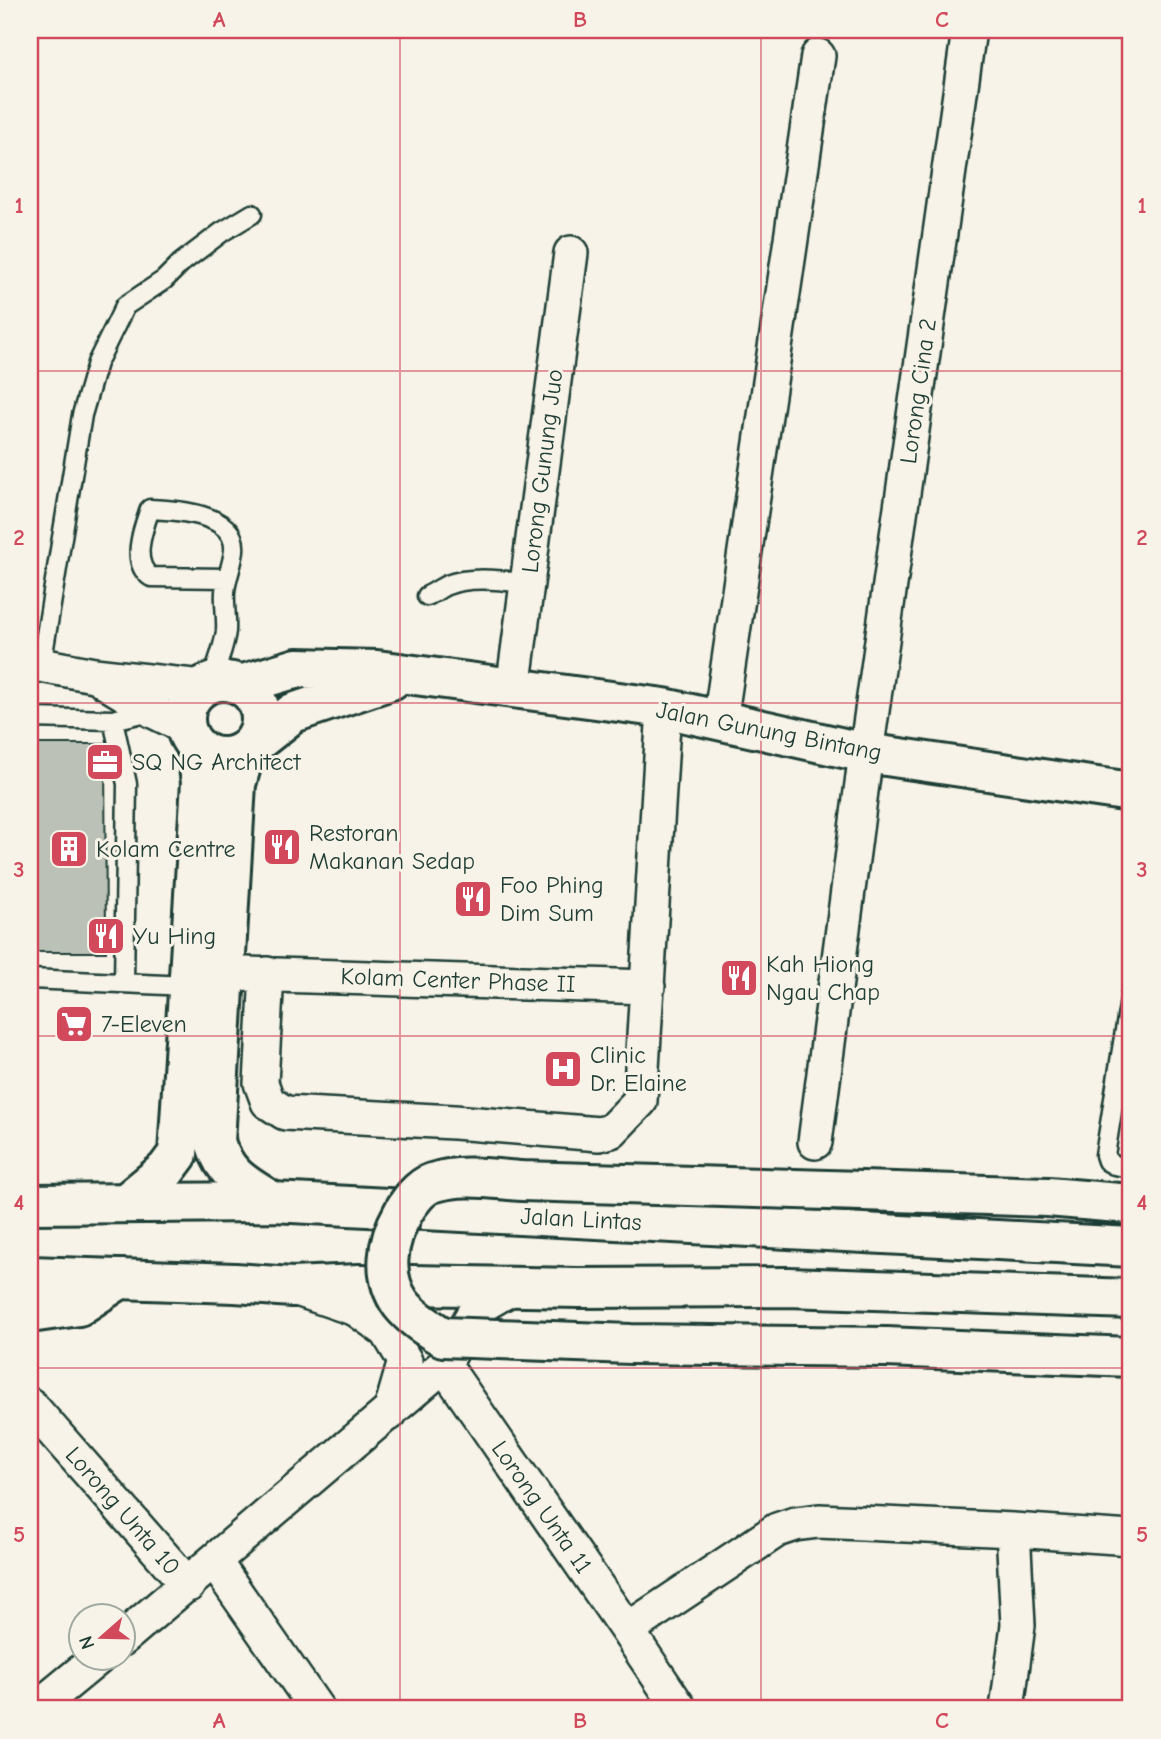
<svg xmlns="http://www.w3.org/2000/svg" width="1161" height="1739" font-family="'Comic Neue',sans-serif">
<rect width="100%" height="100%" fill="#f7f3e8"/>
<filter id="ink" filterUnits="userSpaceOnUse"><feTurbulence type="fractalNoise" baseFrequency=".0143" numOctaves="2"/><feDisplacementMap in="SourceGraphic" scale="14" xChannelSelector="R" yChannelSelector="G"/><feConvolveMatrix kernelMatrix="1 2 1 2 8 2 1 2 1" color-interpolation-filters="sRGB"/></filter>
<g filter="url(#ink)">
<!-- building -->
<path fill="#bbc1b6" stroke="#1f3d34" stroke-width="2" d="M32,744H105L106,952H33Z"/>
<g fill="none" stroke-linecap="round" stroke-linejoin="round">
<defs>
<path id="service" d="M427,596C434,593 440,588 447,585C470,576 504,580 527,584
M41,666L82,415L97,363L125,306L164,280L181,263L222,232L252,214
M211,683C216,666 224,648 226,631C227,618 224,605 225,592C226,578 233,564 234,550C237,513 174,510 150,509C143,529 130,563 151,577L227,578
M30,718L113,720L151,711
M113,720L127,784L124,983
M30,979L188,986
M1131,993L1105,1155L1107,1161L1114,1165L1131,1168"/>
<path id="minor" d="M30,663L94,675L202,687
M105,682L153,711L186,727
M513,689L571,253
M720,721L818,56
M245,974L648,987
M267,974L261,1083L268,1102L285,1113L454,1122L599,1134L611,1131L640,1101L664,708
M815,1142L866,753L969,30
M300,1290L356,1309L387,1331L405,1361L390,1413
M447,1359L474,1313L484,1304L515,1286
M30,1405L188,1585
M214,1561L317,1709
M627,1630L777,1530L795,1524L819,1521L1013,1530L1131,1538
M122,1639L444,1365L627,1630L680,1709
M36,1709L98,1658
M1007,1709L1018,1625L1013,1530"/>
<path id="tertiary" d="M185 719a38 38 0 1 1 76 0a38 38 0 1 1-76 0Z
M240,685L297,668L377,670L664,708L866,753L1131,792
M254,744L293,713L391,680
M245,752L236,784L215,1142C225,1175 245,1185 273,1202
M126,1203L166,1170L178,1154L201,782L196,746"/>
<path id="secondary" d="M30,1313L79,1306L120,1279"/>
<path id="trunk" d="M895,1192L1048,1197L1131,1204
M30,1204L273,1202L1131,1247
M30,1276L235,1283L292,1287L359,1284L578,1288L788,1287L1131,1299
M886,1347L1131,1357"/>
</defs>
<!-- service casing -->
<use href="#service" stroke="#1f3d34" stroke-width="23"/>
<!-- minor casing -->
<use href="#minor" stroke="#1f3d34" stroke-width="38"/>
<!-- tertiary casing -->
<use href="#tertiary" stroke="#1f3d34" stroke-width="44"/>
<!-- secondary casing -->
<use href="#secondary" stroke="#1f3d34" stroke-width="44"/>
<!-- trunk casing -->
<use href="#trunk" stroke="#1f3d34" stroke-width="44"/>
<!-- service -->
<use href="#service" stroke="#f7f3e8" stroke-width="18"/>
<!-- minor -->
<use href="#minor" stroke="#f7f3e8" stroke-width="33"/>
<!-- tertiary -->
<use href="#tertiary" stroke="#f7f3e8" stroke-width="38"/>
<!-- secondary -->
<use href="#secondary" stroke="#f7f3e8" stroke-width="38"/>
<!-- trunk -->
<use href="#trunk" stroke="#f7f3e8" stroke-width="38"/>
<defs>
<path id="trunk-bridge" d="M886,1347L631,1344L443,1337C428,1328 412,1318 401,1304C381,1276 387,1241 403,1213C408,1203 420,1187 432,1183C461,1173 493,1179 522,1181L895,1192"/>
</defs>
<!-- trunk-bridge casing -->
<use href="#trunk-bridge" stroke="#1f3d34" stroke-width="44" stroke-linecap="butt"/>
<!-- trunk-bridge -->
<use href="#trunk-bridge" stroke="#f7f3e8" stroke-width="38"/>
</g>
</g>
<!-- grid -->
<path fill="none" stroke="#d1495b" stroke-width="2" stroke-opacity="0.55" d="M400,30V1709M761,30V1709M30,371H1131M30,703H1131M30,1036H1131M30,1368H1131"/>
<!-- icons -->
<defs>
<symbol id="office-square" viewBox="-11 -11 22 22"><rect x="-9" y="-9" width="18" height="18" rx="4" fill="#d1495b" stroke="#f7f3e8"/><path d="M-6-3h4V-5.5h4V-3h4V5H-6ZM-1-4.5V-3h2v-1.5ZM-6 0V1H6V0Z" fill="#fff"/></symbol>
<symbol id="restaurant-square" viewBox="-11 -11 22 22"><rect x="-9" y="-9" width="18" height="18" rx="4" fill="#d1495b" stroke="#f7f3e8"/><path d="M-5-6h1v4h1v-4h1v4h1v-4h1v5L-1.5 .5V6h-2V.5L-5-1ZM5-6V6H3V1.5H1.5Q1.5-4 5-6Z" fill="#fff"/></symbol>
<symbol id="building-square" viewBox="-11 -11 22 22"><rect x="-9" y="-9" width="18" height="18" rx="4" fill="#d1495b" stroke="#f7f3e8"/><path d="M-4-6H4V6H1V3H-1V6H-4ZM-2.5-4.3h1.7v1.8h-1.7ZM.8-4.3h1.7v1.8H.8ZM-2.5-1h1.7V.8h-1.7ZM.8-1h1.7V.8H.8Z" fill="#fff"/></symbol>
<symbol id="supermarket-square" viewBox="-11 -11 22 22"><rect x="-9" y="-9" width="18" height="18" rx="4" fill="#d1495b" stroke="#f7f3e8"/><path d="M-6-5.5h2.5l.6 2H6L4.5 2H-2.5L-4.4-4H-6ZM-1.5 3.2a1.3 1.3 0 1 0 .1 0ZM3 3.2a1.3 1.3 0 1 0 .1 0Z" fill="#fff"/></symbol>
<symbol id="hospital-square" viewBox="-11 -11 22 22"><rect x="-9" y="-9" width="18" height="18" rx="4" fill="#d1495b" stroke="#f7f3e8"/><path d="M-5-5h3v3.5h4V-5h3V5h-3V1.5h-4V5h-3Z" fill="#fff"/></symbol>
</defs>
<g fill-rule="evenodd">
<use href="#office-square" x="83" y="740" width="44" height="44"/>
<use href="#restaurant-square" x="260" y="825" width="44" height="44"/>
<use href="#building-square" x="47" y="827" width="44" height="44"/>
<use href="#restaurant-square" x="451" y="877" width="44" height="44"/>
<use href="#restaurant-square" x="84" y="914" width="44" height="44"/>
<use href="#restaurant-square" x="717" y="956" width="44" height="44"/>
<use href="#supermarket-square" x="52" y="1002" width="44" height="44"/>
<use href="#hospital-square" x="541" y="1047" width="44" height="44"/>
</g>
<g text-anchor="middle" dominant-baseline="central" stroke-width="6" stroke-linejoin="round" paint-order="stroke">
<!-- street labels -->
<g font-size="24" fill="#1f3d34" stroke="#f7f3e8">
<text transform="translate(918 391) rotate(-82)">Lorong Cina 2</text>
<text transform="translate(542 471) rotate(-83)">Lorong Gunung Juo</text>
<text transform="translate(769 731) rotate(11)">Jalan Gunung Bintang</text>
<text transform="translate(458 980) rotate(2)">Kolam Center Phase II</text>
<text transform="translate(581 1219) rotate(3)">Jalan Lintas</text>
<text transform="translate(542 1507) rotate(55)">Lorong Unta 11</text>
<text transform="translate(123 1511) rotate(49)">Lorong Unta 10</text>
</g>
<!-- poi labels -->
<g font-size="24" fill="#1f3d34" stroke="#f7f3e8" text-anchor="start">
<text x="132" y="762">SQ NG Architect</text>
<text x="309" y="833">Restoran<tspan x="309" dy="28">Makanan Sedap</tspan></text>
<text x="96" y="849">Kolam Centre</text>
<text x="500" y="885">Foo Phing<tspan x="500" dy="28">Dim Sum</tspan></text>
<text x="133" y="936">Yu Hing</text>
<text x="766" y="964">Kah Hiong<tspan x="766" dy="28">Ngau Chap</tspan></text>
<text x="101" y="1024">7-Eleven</text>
<text x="590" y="1055">Clinic<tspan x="590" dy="28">Dr. Elaine</tspan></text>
</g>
</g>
<!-- margin -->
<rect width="1161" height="1739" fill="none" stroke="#f7f3e8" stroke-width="77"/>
<!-- north arrow -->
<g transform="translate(102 1637) rotate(250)"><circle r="33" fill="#f7f3e8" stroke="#a1aaa0" stroke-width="2"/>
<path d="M0-5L12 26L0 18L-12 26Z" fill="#d1495b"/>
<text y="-10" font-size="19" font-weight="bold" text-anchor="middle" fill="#1f3d34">N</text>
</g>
<rect x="38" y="38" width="1084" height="1662" fill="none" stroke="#d1495b" stroke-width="2.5"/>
<g font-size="23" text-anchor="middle" font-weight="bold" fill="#d1495b">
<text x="219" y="27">A</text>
<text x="580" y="27">B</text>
<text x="942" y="27">C</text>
<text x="19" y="213">1</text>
<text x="1142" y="213">1</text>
<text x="19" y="545">2</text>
<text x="1142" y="545">2</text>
<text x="19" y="877">3</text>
<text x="1142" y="877">3</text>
<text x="19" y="1210">4</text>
<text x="1142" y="1210">4</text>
<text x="19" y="1542">5</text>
<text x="1142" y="1542">5</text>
<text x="219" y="1728">A</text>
<text x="580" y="1728">B</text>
<text x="942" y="1728">C</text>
</g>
</svg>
